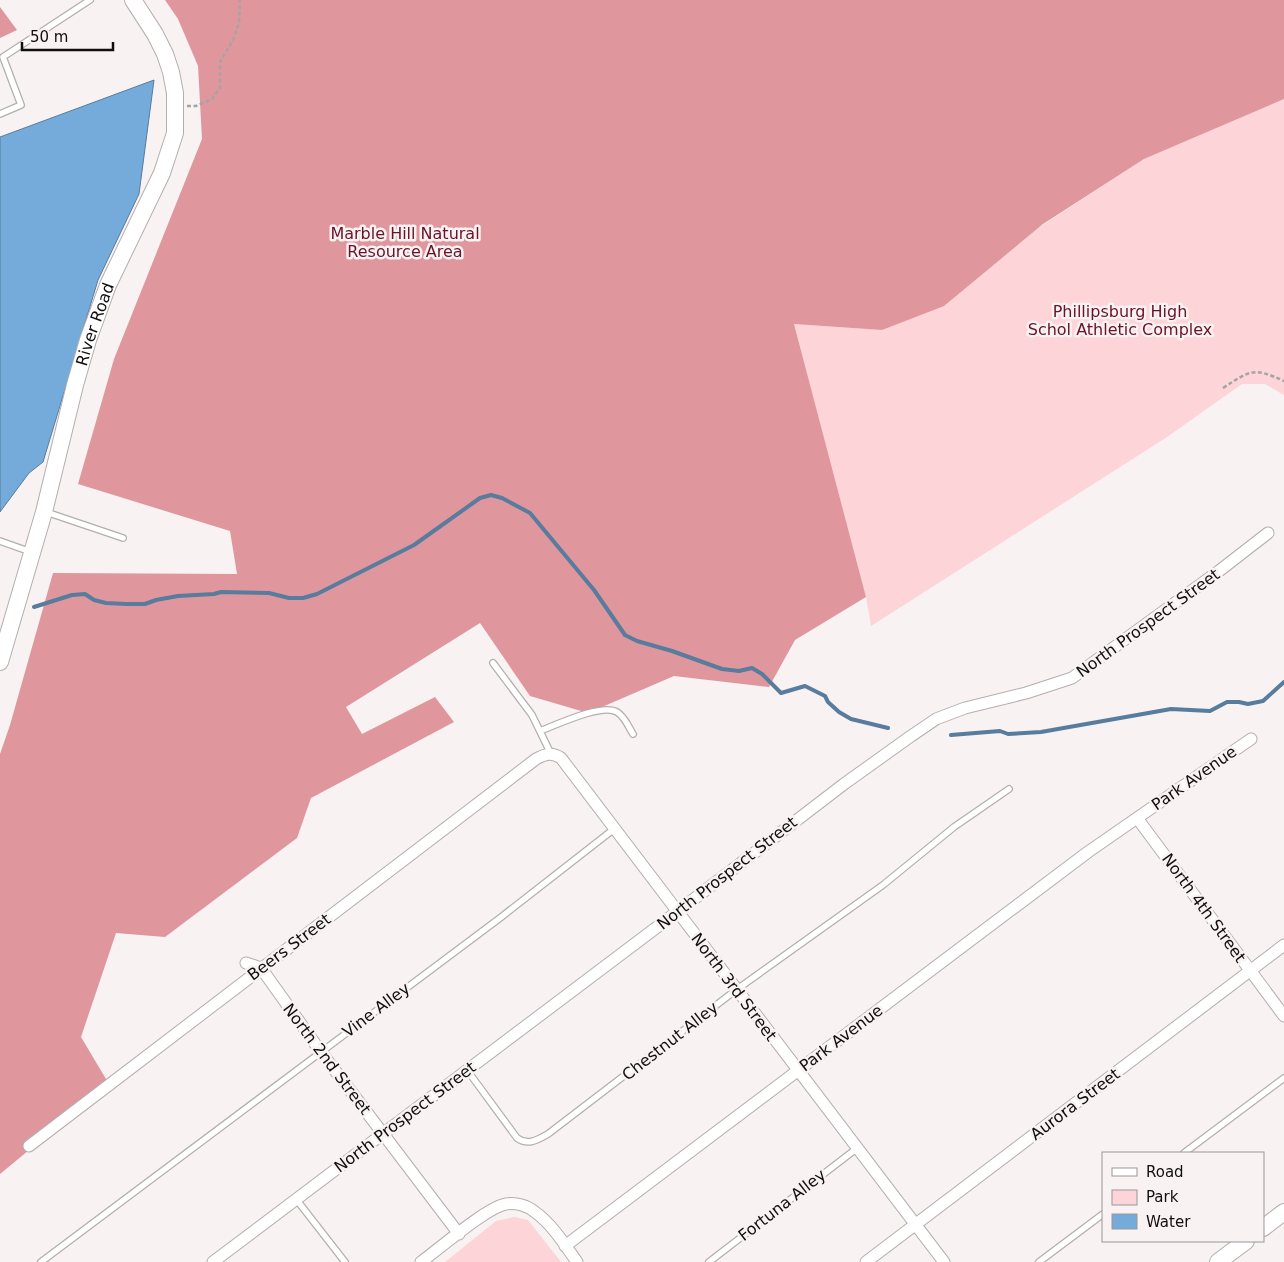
<svg xmlns="http://www.w3.org/2000/svg" width="1284" height="1262" font-family="'DejaVu Sans',sans-serif">
<rect width="100%" height="100%" fill="#f8f2f2"/>
<!-- green -->
<path fill="#fdd4d7" d="M1284,99V395L1265,384H1242L1167,437L871,626L866,597L794,324L882,330L1144,159Z
M514,1217L528,1220L561,1262H445L496,1221Z"/>
<!-- forest -->
<path fill="#e0969d" d="M165,0H1284V99L1144,159L1043,224L944,306L882,330L794,324L866,597L795,640L769,687L674,676L588,713L530,696L480,623L346,707L362,734L435,697L454,722L311,798L297,838L165,937L116,933L81,1037L109,1084L0,1174V754L10,725L53,573L237,574L230,531L78,484L114,359L202,139L198,66L178,19Z
M0,7L17,30L0,38Z"/>
<!-- water -->
<path fill="#75abda" stroke="#577c9d" d="M154,80L139,194L98,280L43,462L29,473L0,512V137Z"/>
<g fill="none" stroke-linecap="round" stroke-linejoin="round">
<!-- stream -->
<path stroke="#577c9d" stroke-width="4" d="M34,607L72,595L85,594L94,600L106,603L126,604H145L156,600L178,596L214,594L221,592L269,593L289,598H303L317,594L414,545L480,498L491,495L502,498L530,513L594,590L625,635L637,641L672,651L722,669L739,671L752,668L762,674L781,693L805,686L825,696L828,702L839,712L851,719L888,728
M951,735L1000,731L1008,734L1041,732L1171,709L1210,711L1227,702H1239L1248,704L1263,701L1284,682"/>
<defs>
<path id="lane" d="M0,114L21,105L3,57L90,0
M46,512L123,538
M0,541L31,552
M493,663L532,715L551,754
M540,731C556,725 602,703 617,712C625,717 628,726 633,734
M467,1070L517,1138C528,1146 537,1140 548,1134L736,990L883,885L954,827L1009,789
M1184,1153L1284,1078
M296,1199L345,1262
M41,1262L500,918L614,829
M709,1262L856,1149
M1039,1262L1103,1214"/>
<path id="street" d="M1137,818L1284,1016
M246,963L261,968L321,1052L459,1234
M29,1146L536,759C545,754 552,752 561,758L944,1262
M565,1246L1088,852L1251,739
M213,1262L677,912L844,784L911,736L936,719L965,708L1026,693L1072,678L1219,571L1268,533
M421,1262C439,1249 487,1207 506,1204C516,1202 528,1206 535,1212C552,1224 565,1245 577,1262
M866,1262L1284,945"/>
<g id="secondary">
<path id="s1" d="M0,662L44,512L75,385L88,340L108,285L162,173L175,133V93L171,72L165,54L155,34L133,0"/>
<path d="M1263,1228L1284,1212"/>
<path d="M1218,1262L1246,1241"/>
</g>
</defs>
<!-- lane casing -->
<use href="#lane" stroke="#b4aeae" stroke-width="8"/>
<!-- street casing -->
<use href="#street" stroke="#b4aeae" stroke-width="13"/>
<!-- secondary casing -->
<use href="#secondary" stroke="#b4aeae" stroke-width="18"/>
<!-- path -->
<path stroke="#a8a3a3" stroke-width="2.5" stroke-dasharray="4 2.5" stroke-linecap="butt" d="M187,106H196L212,99L220,88V62L233,40L239,23L240,0
M1223,388C1251,370 1253,367 1284,381"/>
<!-- lane -->
<use href="#lane" stroke="#fff" stroke-width="5.5"/>
<!-- street -->
<use href="#street" stroke="#fff" stroke-width="11"/>
<!-- secondary -->
<use href="#secondary" stroke="#fff" stroke-width="16"/>
</g>
<g text-anchor="middle" dominant-baseline="central" stroke-width="5" stroke-linejoin="round" paint-order="stroke">
<!-- park labels -->
<g font-size="16" fill="#691228" stroke="#f8f2f2">
<text x="405" y="233">Marble Hill Natural<tspan x="405" dy="18">Resource Area</tspan></text>
<text x="1120" y="311">Phillipsburg High<tspan x="1120" dy="18">Schol Athletic Complex</tspan></text>
</g>
<!-- street labels -->
<g font-size="16" fill="#100e0e" stroke="#f8f2f2">
<text stroke="none"><textPath href="#s1" startOffset="351">River Road</textPath></text>
<text transform="translate(1148 623) rotate(-36)">North Prospect Street</text>
<text transform="translate(1194 778) rotate(-35)">Park Avenue</text>
<text transform="translate(727 873) rotate(-38)">North Prospect Street</text>
<text transform="translate(1204 908) rotate(54)">North 4th Street</text>
<text transform="translate(289 947) rotate(-37)">Beers Street</text>
<text transform="translate(734 987) rotate(53)">North 3rd Street</text>
<text transform="translate(376 1010) rotate(-37)">Vine Alley</text>
<text transform="translate(841 1038) rotate(-37)">Park Avenue</text>
<text transform="translate(670 1041) rotate(-38)">Chestnut Alley</text>
<text transform="translate(327 1059) rotate(53)">North 2nd Street</text>
<text transform="translate(1075 1104) rotate(-37)">Aurora Street</text>
<text transform="translate(405 1117) rotate(-37)">North Prospect Street</text>
<text transform="translate(782 1205) rotate(-38)">Fortuna Alley</text>
</g>
</g>
<!-- legend -->
<rect x="1102" y="1152" width="162" height="90" fill="#f8f2f2" stroke="#9b9797"/>
<rect x="1112" y="1168" width="25" height="8" fill="#ffffff" stroke="#9b9797"/>
<text x="1146" y="1177" font-size="15" fill="#100e0e">Road</text>
<rect x="1112" y="1190" width="25" height="15" fill="#fdd4d7" stroke="#9b9797"/>
<text x="1146" y="1202" font-size="15" fill="#100e0e">Park</text>
<rect x="1112" y="1214" width="25" height="15" fill="#75abda" stroke="#9b9797"/>
<text x="1146" y="1227" font-size="15" fill="#100e0e">Water</text>
<!-- scale -->
<path d="M22 42v8h91v-8" fill="none" stroke="#100e0e" stroke-width="2.5"/>
<text x="30" y="42" font-size="15" fill="#100e0e" stroke="#f8f2f2" stroke-width="4" paint-order="stroke">50 m</text>
</svg>
